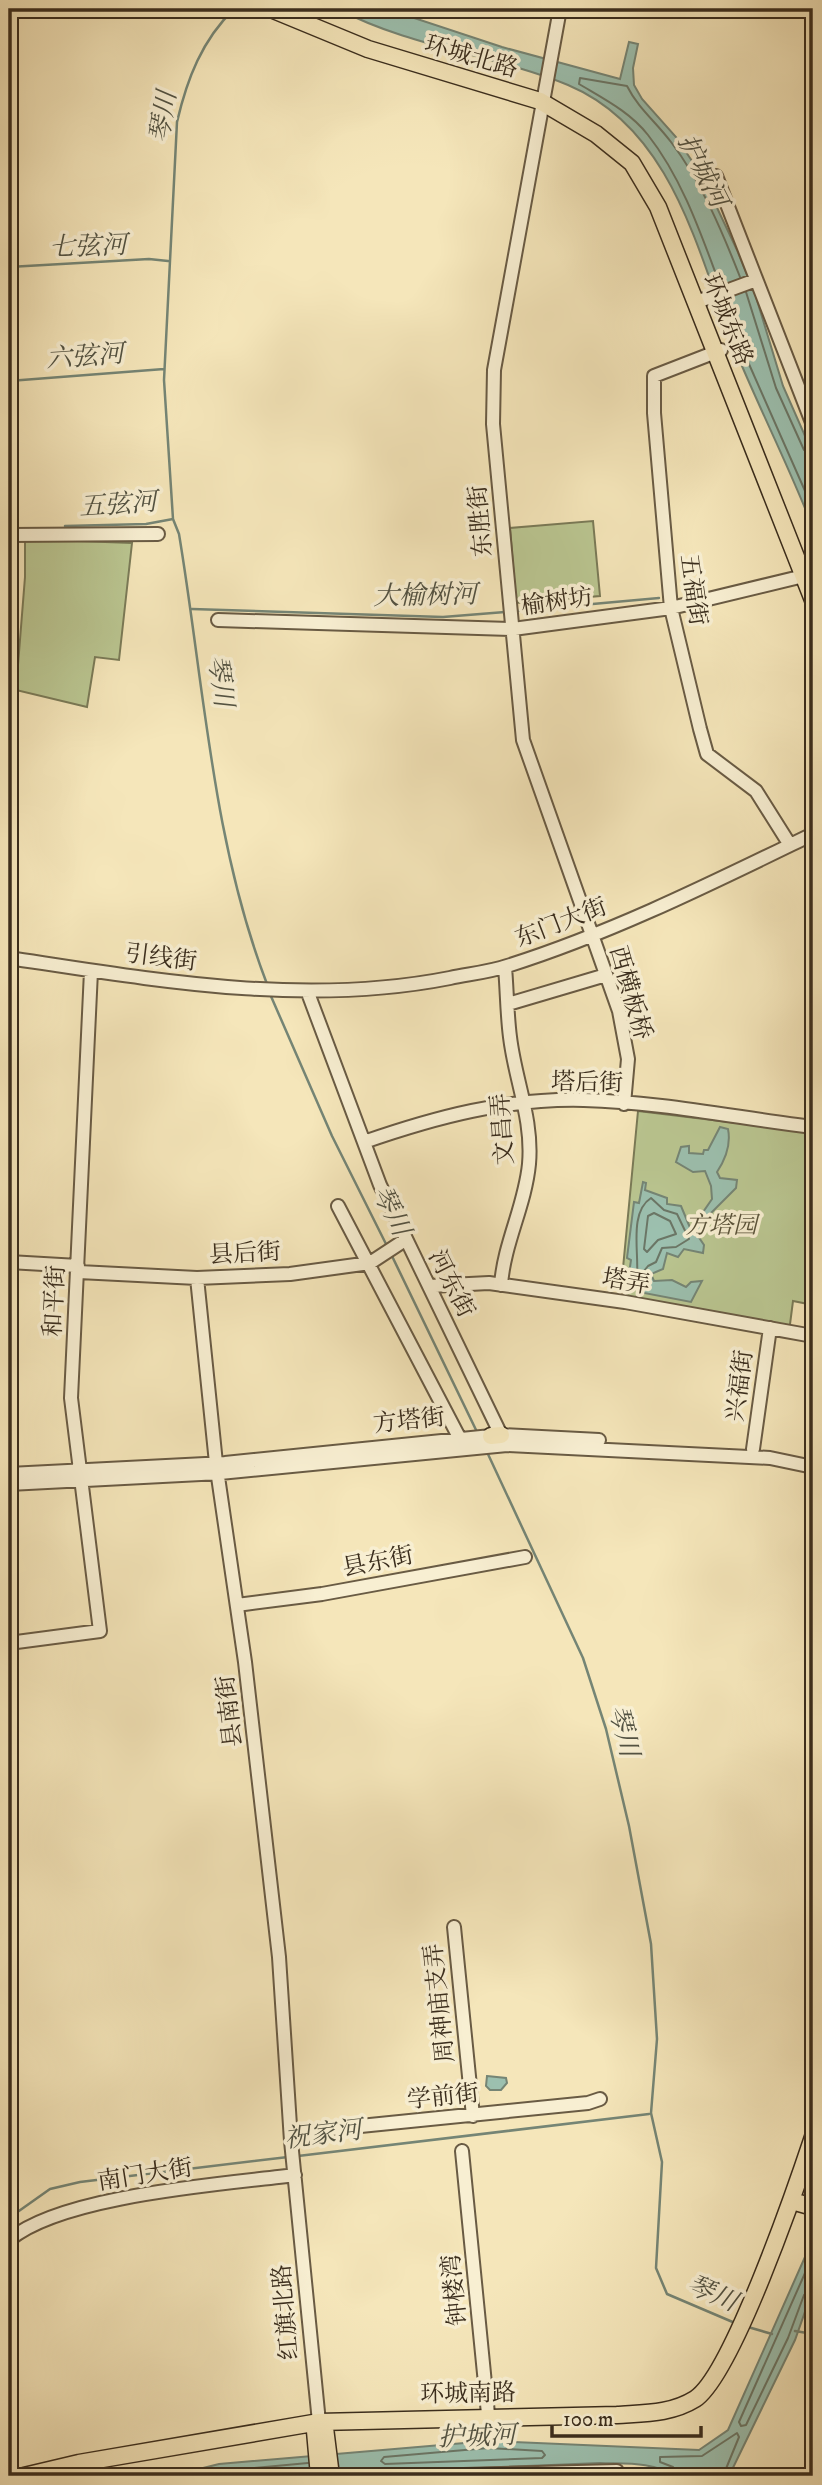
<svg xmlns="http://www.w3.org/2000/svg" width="822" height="2485" font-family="'IM FELL DW Pica','Noto Serif SC',serif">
<rect width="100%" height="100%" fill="#f5e6ba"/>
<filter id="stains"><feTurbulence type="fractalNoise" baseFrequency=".00286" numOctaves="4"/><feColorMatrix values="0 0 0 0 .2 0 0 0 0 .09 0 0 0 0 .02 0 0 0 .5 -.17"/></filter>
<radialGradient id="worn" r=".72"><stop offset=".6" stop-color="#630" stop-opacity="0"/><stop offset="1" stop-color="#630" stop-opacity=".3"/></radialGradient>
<!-- green -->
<path fill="#bac691" stroke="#7a7a57" stroke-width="2" d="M593,521L600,596L516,603L510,528Z
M25,539L132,543L119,660L95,657L87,707L16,690L25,577Z
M638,1111L813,1132V1305L793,1301L789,1332L625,1302L623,1268Z"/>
<!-- water -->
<path fill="#9cc0af" stroke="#758575" stroke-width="2" d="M338,9H387L502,47L620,79L629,42L638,44L633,68L634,85L642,99L676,137L702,176L737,250L756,297L783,386L813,454V528C791,471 763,416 739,359C699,261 677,131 568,85C494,55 410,47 338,9Z
M720,1127L728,1129C731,1144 725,1160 717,1172L720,1178L737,1180L736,1188L704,1220L698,1236L704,1245L703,1253L684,1249L678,1257L667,1253L663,1269L651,1274L654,1281L672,1280L686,1287L691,1282L702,1281L691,1302L639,1292L640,1284L628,1280L631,1260L627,1258L634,1202L639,1203L643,1182L646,1183L645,1190L667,1198V1204L681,1206L691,1230L696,1229L699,1218L712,1199L711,1186L705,1171L693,1172L676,1162L681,1147L689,1146V1153L703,1154L704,1150H708Z
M487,2076L506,2078L507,2083L501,2090H490L486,2086Z
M813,2239V2289L795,2340L729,2476H672C656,2461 621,2464 600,2463L288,2476H171L219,2464L488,2441L699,2450L728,2430Z"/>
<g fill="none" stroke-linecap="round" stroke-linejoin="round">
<!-- shore -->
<path stroke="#6b7666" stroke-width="2" d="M720,285C701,234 682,178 648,135C630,112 604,99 579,84L580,78L627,86C638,108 656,122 671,142C701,181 722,231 740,277
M746,292L776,388L804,450L813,455
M725,300L745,355L813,509
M651,1198L664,1210L677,1214L689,1239L676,1247L662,1248L656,1262L648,1266L640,1276L637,1274C639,1252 629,1212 651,1198Z
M654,1213L670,1221L676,1234L658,1240L647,1252L644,1249L648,1216Z
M813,2255L739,2422L741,2426L746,2425L788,2338L804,2295L813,2291
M488,2448L542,2451L545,2455L542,2458L385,2464L381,2461L384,2457Z
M199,2476L220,2471L308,2463
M676,2476L673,2467L660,2462V2457L702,2456L737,2433L739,2437L723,2476"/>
<!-- stream -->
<path stroke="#758575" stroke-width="2.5" d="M234,9C202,40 187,79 177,122L164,380L173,519L179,534C204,684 212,841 267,984
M9,267L149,259L168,261
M9,381L164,369
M65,526L146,524L173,519
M192,609L443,617L505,612
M515,611L659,598
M270,994L332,1136L388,1248
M391,1254L478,1434
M487,1452L583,1658L606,1729L629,1826L651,1944L657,2039L651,2113L662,2162L656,2268L667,2294L735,2323
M298,2156L649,2114
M9,2218L50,2189L80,2182L288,2157
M748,2327L772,2334
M795,2331L813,2334"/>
<defs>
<path id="minor" d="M560,9L494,370L493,424L523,740L619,1011L628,1059L624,1104
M716,176L813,425
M702,300L756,280
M721,350L654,376V413L671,608L700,729L707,754L756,791L790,845
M9,535L158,534
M218,620L513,629L671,608L812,574
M9,958C155,980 303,1007 450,978C469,974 489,972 507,966C612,933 714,882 813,834
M308,993L380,1185L501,1435L599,1440
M508,1004L606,975
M364,1142C436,1117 507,1098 584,1100C660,1102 738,1118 813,1127
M338,1206L460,1439
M9,1262L78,1266
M79,1272L197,1278L290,1274L370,1263L405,1240
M197,1278L216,1463L245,1662L279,1957L291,2141L319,2422
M501,1285C504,1243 525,1206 529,1164C533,1119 515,1080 510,1037C507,1014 507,990 505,967
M430,1286L489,1283L625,1302L813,1336
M753,1449L770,1328
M9,1474L225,1463L491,1436
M9,1484L220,1473L507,1445L770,1458L813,1467
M237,1605L322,1594L525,1557
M9,1643L100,1631L71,1398L91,971
M454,1927L473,2116
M291,2133L588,2103L600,2099
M462,2151L489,2424
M9,2240C62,2195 224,2184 295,2175
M426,2476L617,2471"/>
<path id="major" d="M271,9L368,49L540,101L596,134L632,163L658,207L813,600
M491,1436L501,1435
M792,2201L813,2207
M24,2476L79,2463L319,2422L617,2415C644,2413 671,2414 695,2399C732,2375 797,2185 813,2137
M319,2476L315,2431L319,2422L325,2428L331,2476"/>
</defs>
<!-- minor casing -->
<use href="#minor" stroke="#695b44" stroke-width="16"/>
<!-- major casing -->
<use href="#major" stroke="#3a2d1d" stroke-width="19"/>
<!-- minor -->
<use href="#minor" stroke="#f8efd2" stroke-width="12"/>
<!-- major -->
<use href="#major" stroke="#f5e6ba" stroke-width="16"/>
</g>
<g text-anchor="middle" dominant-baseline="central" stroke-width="7" stroke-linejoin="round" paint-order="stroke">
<!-- street labels -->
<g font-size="24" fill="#3a2d1d" stroke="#f8efd2">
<text transform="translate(471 57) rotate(16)">环城北路</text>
<text transform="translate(727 320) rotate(68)">环城东路</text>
<text transform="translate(481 521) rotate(-95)">东胜街</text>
<text transform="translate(693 590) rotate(82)">五福街</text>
<text transform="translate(557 602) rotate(-8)">榆树坊</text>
<text transform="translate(561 923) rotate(-21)">东门大街</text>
<text transform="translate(161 958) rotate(7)">引线街</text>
<text transform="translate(630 993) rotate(74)">西横板桥</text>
<text transform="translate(587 1083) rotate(1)">塔后街</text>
<text transform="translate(503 1129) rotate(-94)">文昌弄</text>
<text transform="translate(245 1254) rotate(-3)">县后街</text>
<text transform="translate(626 1282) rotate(10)">塔弄</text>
<text transform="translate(451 1284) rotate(63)">河东街</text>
<text transform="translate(55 1301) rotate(-87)">和平街</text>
<text transform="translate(740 1386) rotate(-82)">兴福街</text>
<text transform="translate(409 1421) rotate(-6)">方塔街</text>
<text transform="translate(378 1562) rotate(-11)">县东街</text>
<text transform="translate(230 1711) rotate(-97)">县南街</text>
<text transform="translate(440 2003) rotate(-96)">周神庙支弄</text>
<text transform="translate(443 2097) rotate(-6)">学前街</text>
<text transform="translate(145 2175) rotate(-9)">南门大街</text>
<text transform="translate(455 2290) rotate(-96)">钟楼湾</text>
<text transform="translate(286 2312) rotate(-95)">红旗北路</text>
<text transform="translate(468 2394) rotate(-1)">环城南路</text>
</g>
<!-- park labels -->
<g font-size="24" font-style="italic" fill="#5a533a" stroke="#f8efd2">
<text x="721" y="1226">方塔园</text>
</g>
<!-- water labels -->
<g font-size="26" font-style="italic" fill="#525242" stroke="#f8efd2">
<text transform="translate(164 117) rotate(-81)">琴川</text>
<text transform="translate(702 171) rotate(63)">护城河</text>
<text transform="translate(88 247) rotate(-2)">七弦河</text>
<text transform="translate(85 357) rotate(-4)">六弦河</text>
<text transform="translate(118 505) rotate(-4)">五弦河</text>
<text transform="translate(425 596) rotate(-1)">大榆树河</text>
<text transform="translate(220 681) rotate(82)">琴川</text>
<text transform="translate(391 1211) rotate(64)">琴川</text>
<text transform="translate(623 1731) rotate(76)">琴川</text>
<text transform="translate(323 2135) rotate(-7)">祝家河</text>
<text transform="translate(712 2294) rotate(23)">琴川</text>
<text transform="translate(477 2437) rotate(-2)">护城河</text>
</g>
</g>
<!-- margin -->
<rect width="822" height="2485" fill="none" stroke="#f5e6ba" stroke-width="35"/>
<rect x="10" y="10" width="801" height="2464" fill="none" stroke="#3a2d1d" stroke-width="3.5"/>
<rect x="18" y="18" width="787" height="2450" fill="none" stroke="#3a2d1d" stroke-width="2"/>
<!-- scale -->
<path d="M552 2426v10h149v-10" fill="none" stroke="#3a2d1d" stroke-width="3.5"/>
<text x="563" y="2426" font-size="21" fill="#3a2d1d" stroke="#f8efd2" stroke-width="5" paint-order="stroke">100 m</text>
<rect width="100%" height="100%" filter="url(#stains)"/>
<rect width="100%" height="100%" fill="url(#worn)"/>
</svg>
